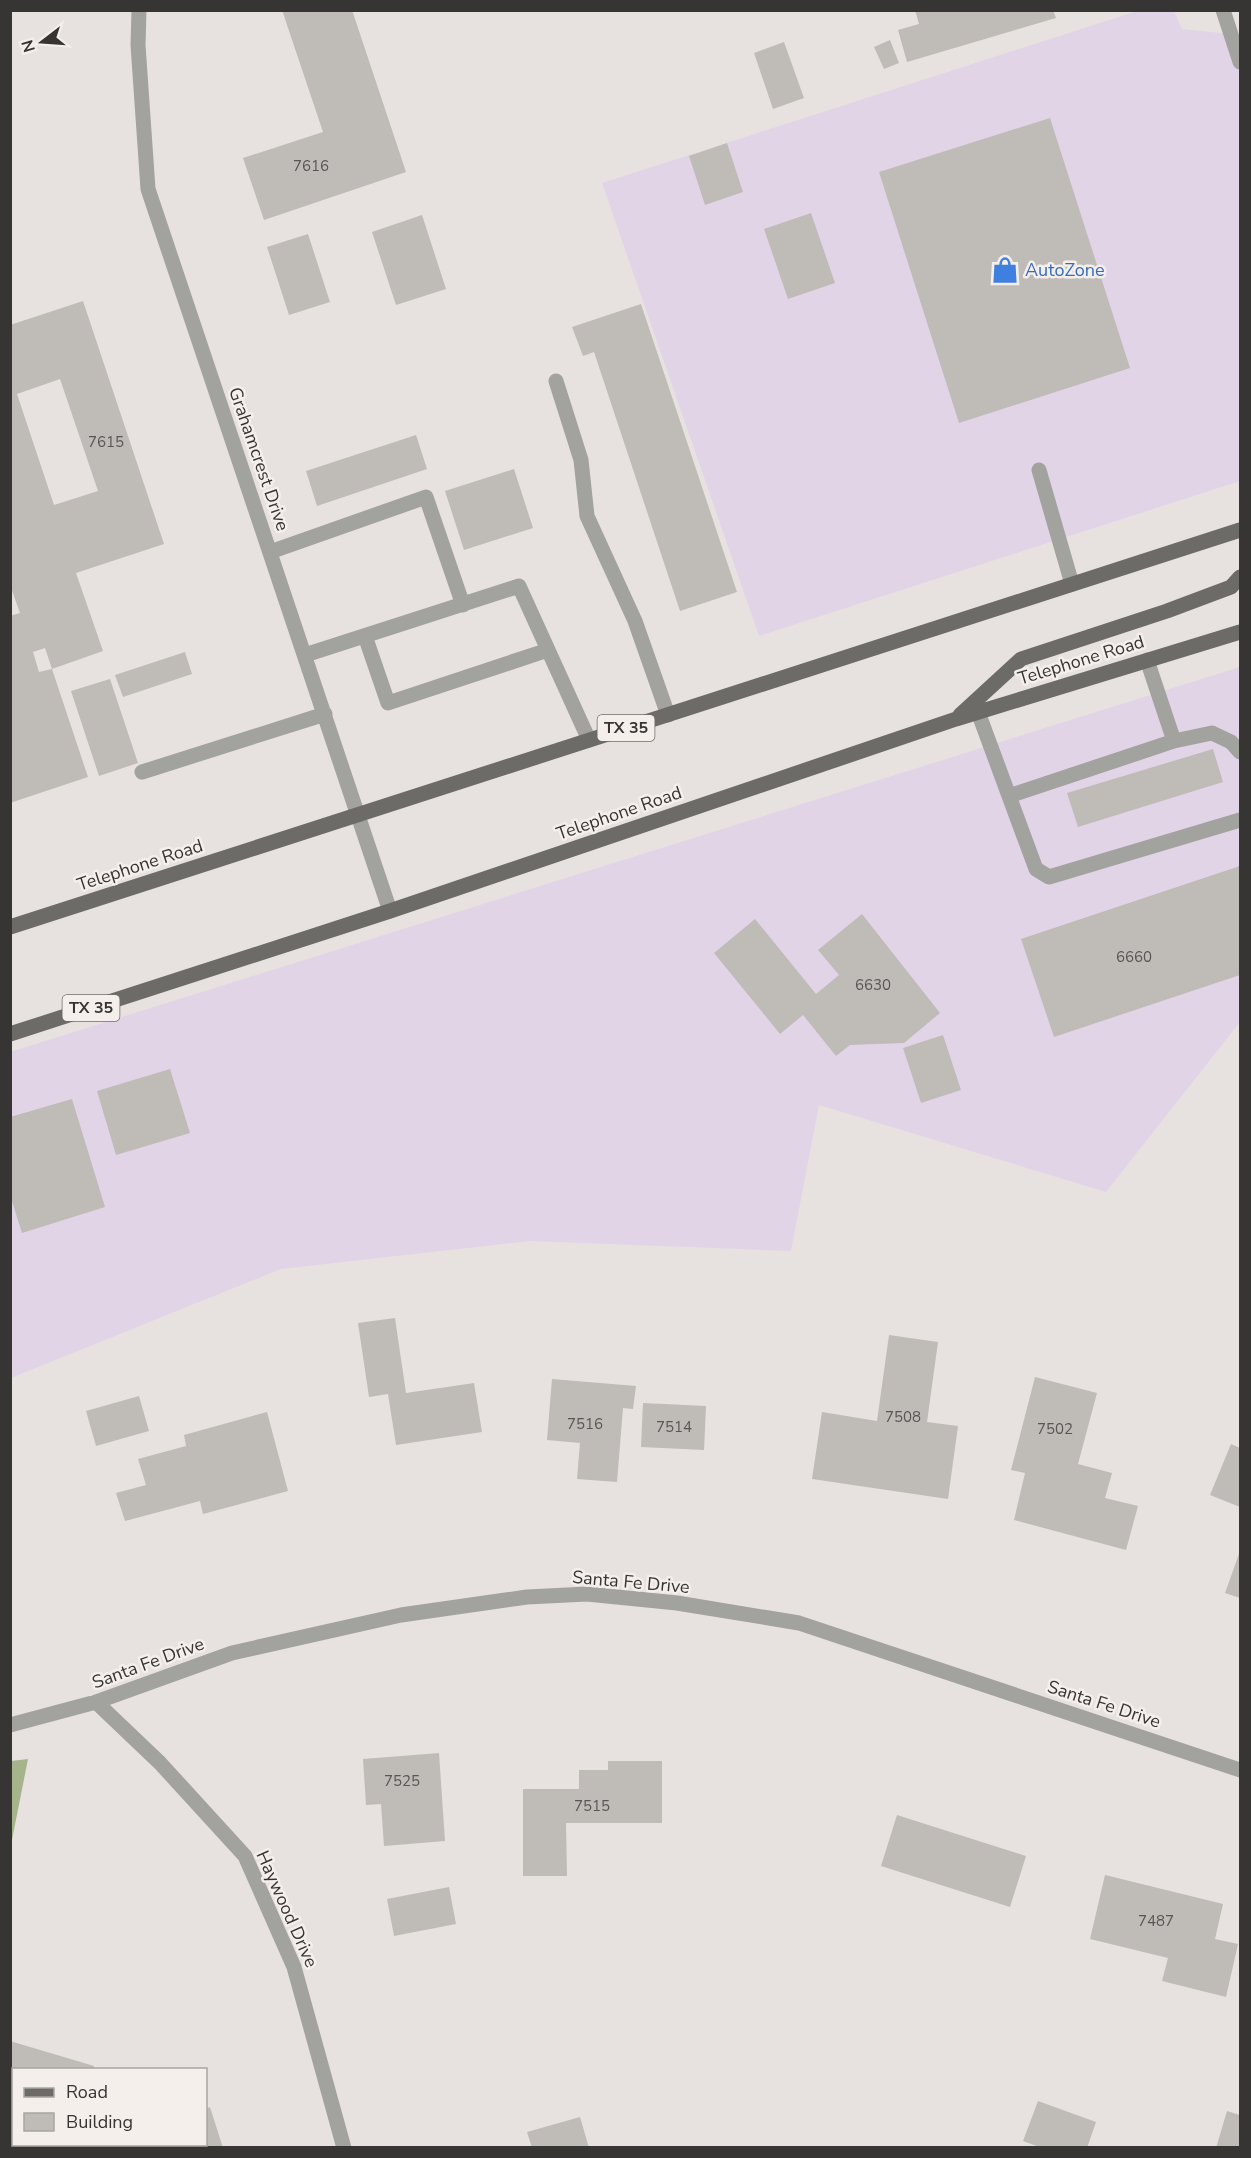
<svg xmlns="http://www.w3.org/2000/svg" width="1251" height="2158" font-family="'Nunito Sans',sans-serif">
<rect width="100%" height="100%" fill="#e7e2df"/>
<!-- commercial -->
<path fill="#e2d4e7" d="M1137,11H1174L1182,29L1240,35V481L759,636L602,183Z
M1240,667V1022L1106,1192L819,1105L791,1251L531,1241L281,1269L11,1378L10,1052Z"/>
<!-- forest -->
<path fill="#a6b48b" d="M28,1759L11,1845V1761Z"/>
<!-- building -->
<path fill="#bfbbb7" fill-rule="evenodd" d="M282,10H352L406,172L264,220L243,158L323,132Z
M915,10H1053L1056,18L907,62L898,30L919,24Z
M890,40L899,63L884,69L874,47Z
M784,42L804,98L773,109L754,53Z
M1050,118L1130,368L959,423L879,172Z
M727,143L743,192L705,205L689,156Z
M811,213L835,283L788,299L764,229Z
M422,215L446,289L396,305L372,232Z
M308,234L330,302L289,315L267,247Z
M83,301L164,544L76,573L103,651L52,669L45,648L33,652L39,672L52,669L88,777L10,803V616L20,613L10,585V325ZM60,379L98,491L54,505L17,394Z
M641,304L737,592L680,611L594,352L583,356L572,327Z
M416,435L427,469L317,506L306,471Z
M514,469L533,528L464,550L445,491Z
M185,652L192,674L123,697L115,675Z
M110,679L138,763L99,776L71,691Z
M1213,749L1223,782L1078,827L1067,793Z
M1240,866V975L1054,1037L1021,939Z
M862,914L940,1013L904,1043L850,1045L836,1056L803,1015L780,1034L714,953L755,919L816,994L839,975L818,950Z
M943,1035L961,1090L921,1103L903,1048Z
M170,1069L190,1133L116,1155L97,1091Z
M72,1099L105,1207L22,1233L10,1195V1117Z
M395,1318L406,1393L474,1383L482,1432L396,1445L388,1394L369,1397L358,1323Z
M889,1335L938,1342L927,1422L958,1426L948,1499L812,1479L822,1412L877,1421Z
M1035,1377L1097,1393L1078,1464L1112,1473L1105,1498L1138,1506L1126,1550L1014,1520L1025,1473L1011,1470Z
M552,1379L636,1386L633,1409L623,1408L617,1482L577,1479L580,1443L547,1440Z
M139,1396L149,1431L96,1446L86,1411Z
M643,1403L706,1406L704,1450L641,1447Z
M267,1412L288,1491L203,1514L200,1501L125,1521L116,1493L146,1485L138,1459L186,1446L184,1435Z
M1231,1444L1240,1448V1507L1210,1495Z
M1240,1551V1598L1225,1593Z
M439,1753L445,1841L384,1846L381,1804L366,1805L363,1759Z
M608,1761H662V1823H566L567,1876H523V1789H579V1770H608Z
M897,1815L1026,1856L1010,1907L881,1866Z
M1105,1875L1223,1904L1215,1939L1238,1944L1226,1997L1162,1981L1168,1958L1090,1939Z
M449,1887L456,1924L394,1936L387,1899Z
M10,2041L94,2066V2070H14V2099L10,2098Z
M1038,2101L1096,2122L1087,2148H1042L1023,2141Z
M210,2107L223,2148H112L111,2144H206V2109Z
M1227,2111L1240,2115V2148H1216Z
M580,2117L589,2148H532L527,2132Z
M41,2144H90L92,2148H42Z"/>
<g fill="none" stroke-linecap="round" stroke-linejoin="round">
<!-- minor -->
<path stroke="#a2a29f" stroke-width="15" d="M139,10L138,45L148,189L390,911
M1223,10L1240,62
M556,381L581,460L587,516L635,621L668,715
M1039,470L1072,584
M270,552L426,497L463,605
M365,636L388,703L548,650
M305,655L519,586L589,740
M1147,660L1174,741
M978,712L1036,869L1049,877L1240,820
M142,772L325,714
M1009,796L1174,741L1212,733L1231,742L1240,752
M96,1702L160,1763L245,1856L294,1967L344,2148
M10,1725L96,1702L232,1653L401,1615L527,1597L587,1594L677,1603L799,1623L1240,1770"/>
<!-- major -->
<path stroke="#6d6b68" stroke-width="15" d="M960,715L1021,659L1167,611L1231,587L1240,577
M10,927L1240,530
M10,1034L390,911L956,719L1240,632"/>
</g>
<!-- icons -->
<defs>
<symbol id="shop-bare" viewBox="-9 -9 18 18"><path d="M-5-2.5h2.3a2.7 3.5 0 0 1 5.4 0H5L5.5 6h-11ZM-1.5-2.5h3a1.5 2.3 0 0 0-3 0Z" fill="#3f7fe0" stroke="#f5efec" stroke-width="2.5" paint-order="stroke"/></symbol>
</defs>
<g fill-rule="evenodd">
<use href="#shop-bare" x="986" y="251" width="38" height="38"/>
</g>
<g text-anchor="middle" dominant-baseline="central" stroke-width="5" stroke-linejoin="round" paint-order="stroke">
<!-- number labels -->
<g font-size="15" fill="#595655">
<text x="311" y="166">7616</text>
<text x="106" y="442">7615</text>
<text x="1134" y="957">6660</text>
<text x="873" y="985">6630</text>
<text x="903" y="1417">7508</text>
<text x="585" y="1424">7516</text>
<text x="674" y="1427">7514</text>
<text x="1055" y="1429">7502</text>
<text x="402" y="1781">7525</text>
<text x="592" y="1806">7515</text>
<text x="1156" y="1921">7487</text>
</g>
<!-- shield labels -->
<g fill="#f5efec" stroke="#706d6b" stroke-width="1.5">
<rect x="597.5" y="715" width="57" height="26" rx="4.5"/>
<rect x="62.5" y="995" width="57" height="26" rx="4.5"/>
</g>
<g font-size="16" font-weight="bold" fill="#373534">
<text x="626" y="728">TX 35</text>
<text x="91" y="1008">TX 35</text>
</g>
<!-- shop labels -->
<g font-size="18" fill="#366cbe" stroke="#f5efec" text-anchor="start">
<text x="1025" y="270">AutoZone</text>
</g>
<!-- street labels -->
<g font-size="18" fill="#373534" stroke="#f5efec">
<text transform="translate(259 459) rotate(71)">Grahamcrest Drive</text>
<text transform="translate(1081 660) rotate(-17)">Telephone Road</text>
<text transform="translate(619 813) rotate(-19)">Telephone Road</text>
<text transform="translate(140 865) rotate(-18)">Telephone Road</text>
<text transform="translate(631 1582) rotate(5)">Santa Fe Drive</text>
<text transform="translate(148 1663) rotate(-20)">Santa Fe Drive</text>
<text transform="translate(1104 1704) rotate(18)">Santa Fe Drive</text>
<text transform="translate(287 1909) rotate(66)">Haywood Drive</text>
</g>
</g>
<!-- border -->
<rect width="1251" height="2158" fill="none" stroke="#373534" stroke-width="24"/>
<!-- legend -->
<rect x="12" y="2068" width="195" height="78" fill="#f5efec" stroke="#a9a5a2" stroke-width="1.5"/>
<rect x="24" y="2088" width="30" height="9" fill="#6d6b68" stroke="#a9a5a2" stroke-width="1.5"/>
<text x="66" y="2098" font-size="18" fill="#373534">Road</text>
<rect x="24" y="2113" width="30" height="18" fill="#bfbbb7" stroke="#a9a5a2" stroke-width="1.5"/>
<text x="66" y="2128" font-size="18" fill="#373534">Building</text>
<!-- north arrow -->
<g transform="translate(42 42) rotate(253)" stroke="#f5efec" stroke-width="4.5" paint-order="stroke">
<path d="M0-4.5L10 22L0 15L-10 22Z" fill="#373534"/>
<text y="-9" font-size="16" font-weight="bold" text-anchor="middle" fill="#373534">N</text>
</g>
</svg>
